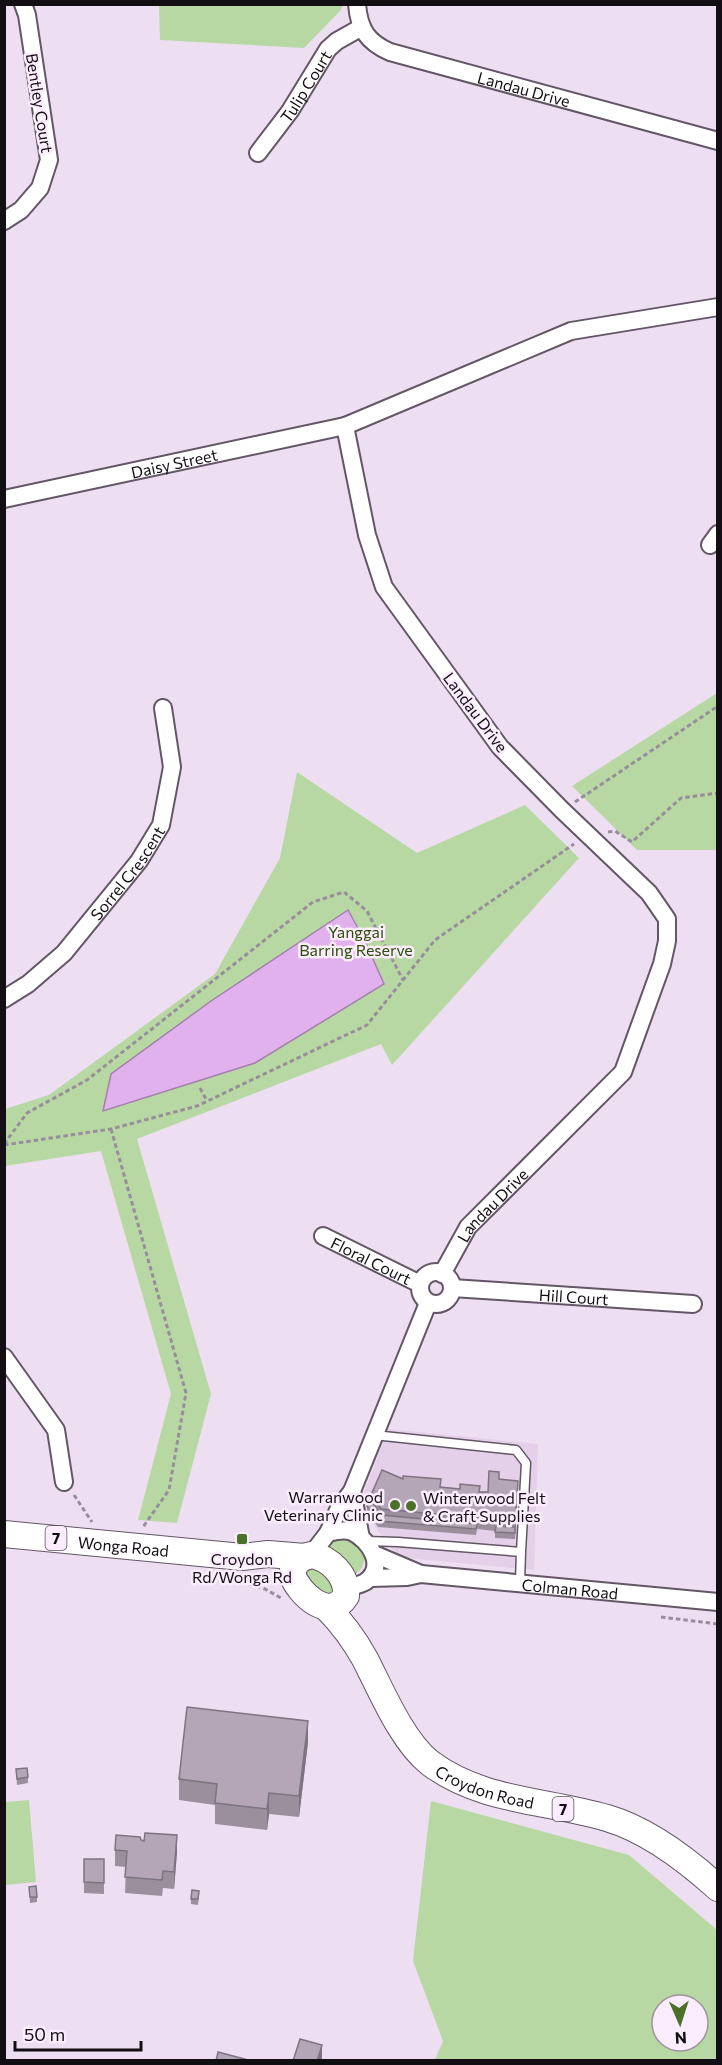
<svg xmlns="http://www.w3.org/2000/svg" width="722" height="2065" font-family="Commissioner,sans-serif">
<rect width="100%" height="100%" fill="#eddef1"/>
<!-- built -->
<path fill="#e4d0e9" d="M388,1429L538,1444L534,1570L398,1557L375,1527L361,1501Z"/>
<!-- green -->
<path fill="#b8d8a3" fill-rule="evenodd" d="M159,5V4L343,5L340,11L304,48L160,40Z
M717,693V850H637L572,786Z
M297,772L417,853L525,805L579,858L392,1065L381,1044L137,1139L211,1394L177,1523L138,1520L171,1394L101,1151L5,1166V1109L49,1095L215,974L280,858Z
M355,1537L366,1555L362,1568L354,1576L325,1549L328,1541Z
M313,1566L330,1577L335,1589L333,1594L330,1595L311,1587L305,1574L307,1568Z
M29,1800L36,1882L5,1885V1802Z
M431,1801L629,1855L717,1930V2060H435L443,2041L413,1961ZM662,2005H698V2041H662Z"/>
<!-- water -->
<path fill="#e1b1ed" stroke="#a380ac" stroke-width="1.5" d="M348,910L365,941L384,984L255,1063L103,1111L111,1074L211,1001Z"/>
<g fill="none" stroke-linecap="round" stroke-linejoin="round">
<defs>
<path id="lane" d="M374,1435L516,1450L526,1463L521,1552
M366,1541L398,1542L521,1552L520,1582"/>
<g id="street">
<path id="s1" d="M357,4C359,29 367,42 390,52L718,141"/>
<path id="s2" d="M258,153L290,111L328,49L337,41L362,27"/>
<path d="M4,221L21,210L40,188L49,160L27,15L23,4"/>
<path id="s3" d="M4,499L345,426"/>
<path d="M710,545L718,534"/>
<path id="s4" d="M4,999L28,984L64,953L139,861L161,825L172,767L163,708"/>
<path id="s5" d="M323,1236L420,1284"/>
<circle cx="436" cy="1288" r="16"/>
<path id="s6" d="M442,1274L468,1227L623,1072L662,964L667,941V919L649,893L562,810L500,747L384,587L367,535L345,426L571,331L718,307"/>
<path id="s7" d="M452,1288L693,1304"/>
<path d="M4,1357L56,1430L64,1482"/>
<path d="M352,1491L361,1538"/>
<path d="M328,1533L339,1508L352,1491L428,1303"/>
<path d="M374,1554L421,1574"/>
<path d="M311,1555L328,1533C336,1531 345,1529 352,1532C370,1540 387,1568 365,1582C360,1585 353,1586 347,1588"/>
<path id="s8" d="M370,1578L407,1577L421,1574L718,1602"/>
</g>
<g id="primary">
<path id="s9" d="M4,1534L242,1557L268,1554L305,1557"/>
<path d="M311,1555C330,1558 348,1576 346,1596C330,1622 299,1595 292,1574C294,1563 300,1557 311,1555Z"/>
<path id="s10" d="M327,1608C342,1623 355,1641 365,1659C381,1690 402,1741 430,1763C482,1802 547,1800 607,1818C648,1830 686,1859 718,1888"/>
</g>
</defs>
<!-- lane casing -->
<use href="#lane" stroke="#635665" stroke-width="11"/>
<!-- street casing -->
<use href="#street" stroke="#635665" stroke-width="20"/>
<!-- primary casing -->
<use href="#primary" stroke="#635665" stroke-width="28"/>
<!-- path -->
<path stroke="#988d9b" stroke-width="3" stroke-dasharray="4.5 3" stroke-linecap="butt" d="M575,802L718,706
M608,832L615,831L632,842L681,798L718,793
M200,1088L207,1101
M111,1129L186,1393L169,1490L143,1527
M4,1144L27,1113L87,1080L313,902L344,892L367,911L403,980
M4,1145L111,1129L197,1106L367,1025L435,940L574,844
M74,1495L92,1522
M235,1579L265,1589L281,1598
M661,1617L718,1624"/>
<!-- lane -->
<use href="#lane" stroke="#fff" stroke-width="8"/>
<!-- street -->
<use href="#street" stroke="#fff" stroke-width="16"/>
<!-- primary -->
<use href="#primary" stroke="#fff" stroke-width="26"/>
</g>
<!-- wall -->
<path fill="#9b8f9d" d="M403,1479L441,1487L488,1492L499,1479L518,1492L515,1539L495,1538V1531L477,1529L476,1535L378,1527L367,1512V1506L371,1501V1495Z
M308,1742L299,1817L269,1814L267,1830L215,1824V1805L179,1800V1779Z
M16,1769L28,1777V1783L17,1785Z
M141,1840L177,1852L174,1889L163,1888L162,1896L125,1893L126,1867L115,1866V1850Z
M84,1859H104V1894L84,1893Z
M29,1887L37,1897V1902L30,1903Z
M199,1896L198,1905L191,1904V1899Z"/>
<!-- shaded-wall -->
<path fill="#7e7480" d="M518,1481V1492L515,1532V1521Z
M308,1721V1742L299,1817V1796Z
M269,1793V1814L267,1830V1809Z
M177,1835V1852L174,1889V1872Z
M322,2045V2061H317Z"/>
<!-- building -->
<path fill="#b4a6b7" stroke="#7e7480" stroke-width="1.5" d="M382,1470L403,1479V1476L441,1479L440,1487L460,1489V1484L480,1486L479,1492H488L489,1471L499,1472V1479L518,1481L515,1521L381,1509L371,1495Z
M371,1501L381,1515L477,1524L476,1529L378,1521L367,1506Z
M496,1526L515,1527V1533L495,1532Z
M187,1707L308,1721L299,1796L269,1793L267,1809L215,1803L217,1784L179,1779Z
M27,1768L28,1777L17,1779L16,1769Z
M145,1833L177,1835L174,1872L163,1871L162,1880L125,1877L127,1851L115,1850L116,1835L140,1837L141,1840L144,1841Z
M84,1859H104V1883L84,1882Z
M36,1886L37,1897H30L29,1887Z
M192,1890L199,1891L198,1899H191Z
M300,2039L322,2045L317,2061H293Z
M218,2052L252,2061H216Z"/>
<!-- markers -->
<g fill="#4b712b" stroke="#fbecfe" stroke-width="2">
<circle cx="395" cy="1505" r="6"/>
<circle cx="411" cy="1506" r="6"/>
<rect x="236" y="1533" width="12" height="12" rx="3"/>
</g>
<g text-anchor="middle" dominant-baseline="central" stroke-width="5" stroke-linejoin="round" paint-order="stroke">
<!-- shield labels -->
<g fill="#fbecfe" stroke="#59515a" stroke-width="1.5">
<rect x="45.5" y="1526" width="21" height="24" rx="4.5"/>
<rect x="552.5" y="1797" width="21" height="24" rx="4.5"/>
</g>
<g font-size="15" font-weight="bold" fill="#130e14">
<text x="56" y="1538">7</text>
<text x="563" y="1809">7</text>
</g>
<!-- street labels -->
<g font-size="16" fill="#130e14" stroke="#fbecfe">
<text stroke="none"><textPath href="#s2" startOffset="82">Tulip Court</textPath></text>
<text stroke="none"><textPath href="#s1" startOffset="201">Landau Drive</textPath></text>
<text transform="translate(40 103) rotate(81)">Bentley Court</text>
<text stroke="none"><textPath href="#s3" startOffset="174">Daisy Street</textPath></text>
<text transform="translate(476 712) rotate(53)">Landau Drive</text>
<text stroke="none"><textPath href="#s4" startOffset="178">Sorrel Crescent</textPath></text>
<text stroke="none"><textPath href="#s6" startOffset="86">Landau Drive</textPath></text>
<text stroke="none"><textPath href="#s5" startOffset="54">Floral Court</textPath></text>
<text stroke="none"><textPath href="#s7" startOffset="122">Hill Court</textPath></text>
<text stroke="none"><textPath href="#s9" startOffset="120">Wonga Road</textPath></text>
<text stroke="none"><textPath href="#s8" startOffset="201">Colman Road</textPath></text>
<text stroke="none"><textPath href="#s10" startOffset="248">Croydon Road</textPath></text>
</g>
<!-- park labels -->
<g font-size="16" fill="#2d4e09" stroke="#fbecfe">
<text x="356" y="931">Yanggai<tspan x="356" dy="18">Barring Reserve</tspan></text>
</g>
<!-- poi labels -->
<g font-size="16" fill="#130e14" stroke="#fbecfe" text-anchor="end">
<text x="383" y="1496">Warranwood<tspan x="383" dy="18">Veterinary Clinic</tspan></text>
<text x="423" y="1497" text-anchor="start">Winterwood Felt<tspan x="423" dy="18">&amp; Craft Supplies</tspan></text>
<text x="242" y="1558" text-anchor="middle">Croydon<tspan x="242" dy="18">Rd/Wonga Rd</tspan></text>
</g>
</g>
<!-- border -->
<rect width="722" height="2065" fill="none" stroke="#130e14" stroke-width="12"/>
<!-- north arrow -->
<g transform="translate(680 2023) rotate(177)"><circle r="28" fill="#fbecfe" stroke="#9e93a0" stroke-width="1.5"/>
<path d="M0-4.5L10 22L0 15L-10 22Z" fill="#4b712b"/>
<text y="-9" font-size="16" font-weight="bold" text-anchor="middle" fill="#130e14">N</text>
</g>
<!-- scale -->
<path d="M15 2041v9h126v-9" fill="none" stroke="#130e14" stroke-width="3"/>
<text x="24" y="2041" font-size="18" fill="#130e14" stroke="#fbecfe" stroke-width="4.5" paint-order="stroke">50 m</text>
</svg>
